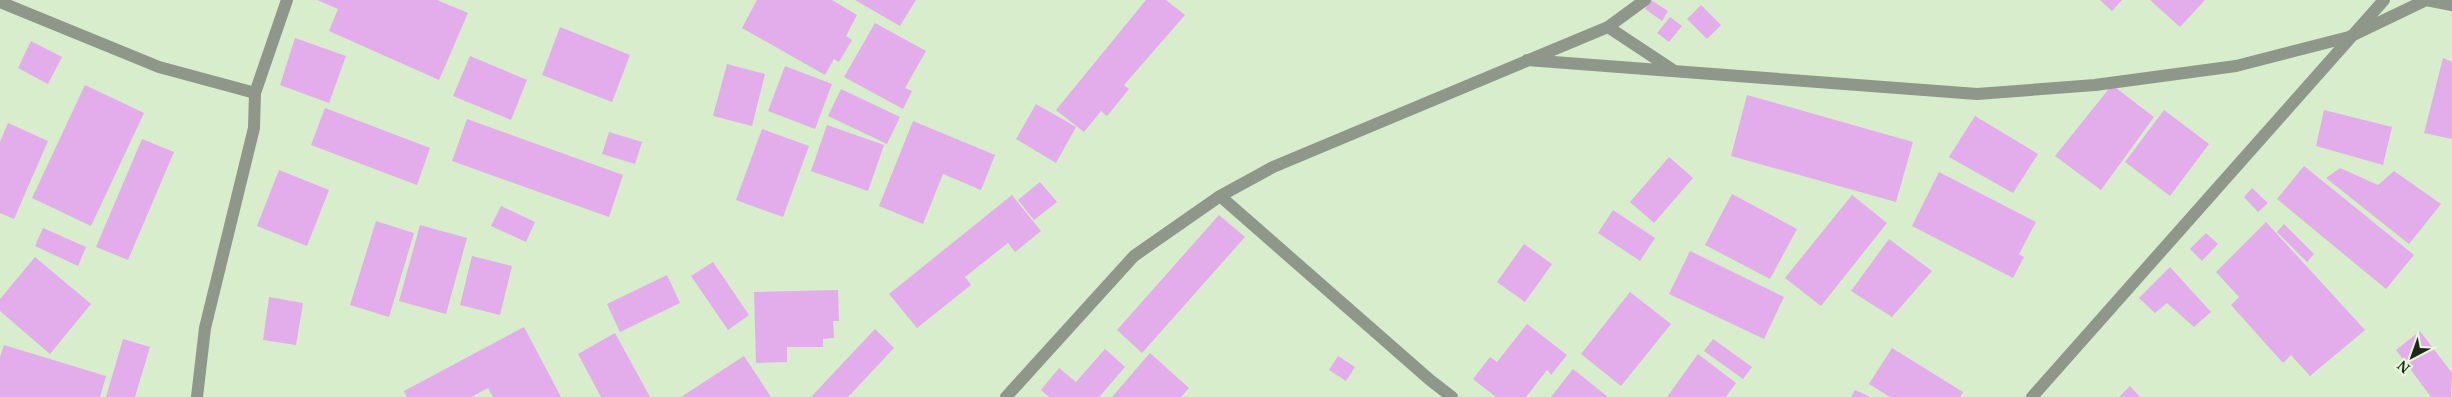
<svg xmlns="http://www.w3.org/2000/svg" width="2452" height="397" font-family="'Noto Serif',serif">
<rect width="100%" height="100%" fill="#d8edcc"/>
<!-- building -->
<path fill="#e2adea" d="M317,0H437L468,13L439,80L329,31L338,9Z
M757,0H832L857,15L846,36L852,40L839,62L834,59L825,75L742,28Z
M855,0H916L900,26Z
M1146,0H1166L1185,15L1124,85L1129,89L1107,116L1101,111L1084,132L1056,110Z
M1651,0L1668,11L1662,21L1645,9Z
M2100,0H2122L2112,11Z
M2150,0H2205L2180,27Z
M1701,5L1721,25L1707,39L1687,19Z
M1670,17L1682,26L1669,42L1657,33Z
M875,23L926,51L905,88L912,91L903,109L844,77Z
M560,27L630,55L612,102L542,75Z
M295,38L346,56L329,103L280,85Z
M31,41L62,57L48,84L18,68Z
M470,56L527,80L511,120L453,96Z
M2443,58L2452,62V139L2424,133Z
M727,64L765,74L752,126L713,116Z
M785,66L832,84L815,129L768,111Z
M85,85L144,113L91,226L32,198Z
M2112,85L2154,117L2101,190L2055,156Z
M841,89L900,117L887,144L828,116Z
M1747,95L1913,142L1896,202L1731,156Z
M1036,104L1076,127L1056,163L1016,139Z
M325,108L430,148L417,185L311,145Z
M2164,110L2209,144L2170,196L2125,162Z
M2324,110L2392,127L2383,165L2316,146Z
M1975,116L2038,154L2013,193L1949,157Z
M467,119L623,175L609,217L452,161Z
M913,121L995,155L981,190L943,174L923,224L879,206Z
M8,123L48,141L14,219L0,213V142Z
M827,125L884,145L868,191L811,171Z
M762,129L809,146L783,217L736,200Z
M609,132L642,142L635,164L602,154Z
M142,139L174,152L128,260L96,247Z
M1669,157L1693,178L1654,223L1630,202Z
M2304,166L2414,255L2386,289L2277,199Z
M2340,168L2378,185L2394,171L2441,204L2409,244L2326,178Z
M279,170L329,190L307,246L257,226Z
M1939,172L2036,222L2019,254L2024,257L2013,278L1912,226Z
M1040,182L1057,202L1034,220L1018,200Z
M2252,188L2268,203L2258,212L2244,197Z
M1732,194L1797,229L1770,279L1705,245Z
M1012,195L1041,231L1015,252L1008,243L965,277L971,285L917,328L889,294Z
M1852,195L1887,223L1821,306L1785,278Z
M501,206L535,222L526,242L491,226Z
M1613,210L1655,238L1640,261L1598,233Z
M1219,215L1245,237L1142,353L1117,330Z
M376,221L414,233L389,317L350,305Z
M2266,222L2365,330L2310,376L2291,355L2283,363L2231,305L2239,297L2216,272Z
M2284,224L2314,254L2307,262L2277,232Z
M420,225L467,238L446,314L399,301Z
M43,228L86,247L78,266L35,246Z
M2206,233L2218,244L2202,261L2190,249Z
M1889,239L1932,271L1892,317L1851,291Z
M1524,244L1552,264L1525,302L1497,282Z
M1690,251L1784,297L1764,339L1669,294Z
M472,256L512,266L500,315L460,305Z
M35,257L91,304L50,354L0,311V299Z
M713,262L749,315L728,330L691,276Z
M2170,267L2211,312L2194,327L2167,303L2155,313L2139,298Z
M667,275L680,303L620,332L607,304Z
M838,290L839,321H833L834,338L823,339V347H787V362L756,363L754,292Z
M1630,292L1671,324L1621,386L1581,354Z
M269,297L303,303L296,345L263,340Z
M1527,324L1567,355L1551,375L1547,370L1526,397H1496L1473,379L1490,357L1497,362Z
M524,327L561,397H493L488,388L471,397H407L404,391Z
M875,329L894,348L848,397H811Z
M2420,331L2452,373L2451,397H2431L2396,350Z
M615,333L650,397H601L578,354Z
M123,339L150,347L135,397H106Z
M1713,339L1752,367L1743,379L1704,351Z
M4,345L106,376L100,397H0V357Z
M1892,348L1963,392L1960,397H1890L1869,384Z
M1105,349L1125,367L1099,397H1049L1041,390L1059,368L1076,382Z
M1150,353L1189,388L1181,397H1112Z
M1698,354L1736,383L1726,397H1667Z
M744,356L771,397H681Z
M1338,356L1355,367L1346,381L1329,370Z
M1573,369L1608,397H1551Z
M2130,386L2140,397H2119Z
M1855,390L1870,397H1851Z"/>
<g fill="none" stroke-linecap="round" stroke-linejoin="round">
<!-- street -->
<path stroke="#8e9789" stroke-width="12" d="M0,2L159,67L255,93
M1608,27L1673,70
M1527,60L1977,94L2095,85L2236,66L2349,37L2426,0L2452,5
M1220,196L1430,380L1452,397
M197,397L205,328L254,128L255,93L287,0
M1006,397L1134,256L1220,196L1273,167L1608,27L1645,0
M2032,397L2384,0"/>
</g>
<!-- north arrow -->
<g transform="translate(2412 357) rotate(221)" stroke="#e5fbd9" stroke-width="4" paint-order="stroke">
<path d="M0-4L9 19L0 12L-9 19Z" fill="#1f271b"/>
<text y="-8" font-size="14" font-weight="bold" text-anchor="middle" fill="#1f271b">N</text>
</g>
</svg>
